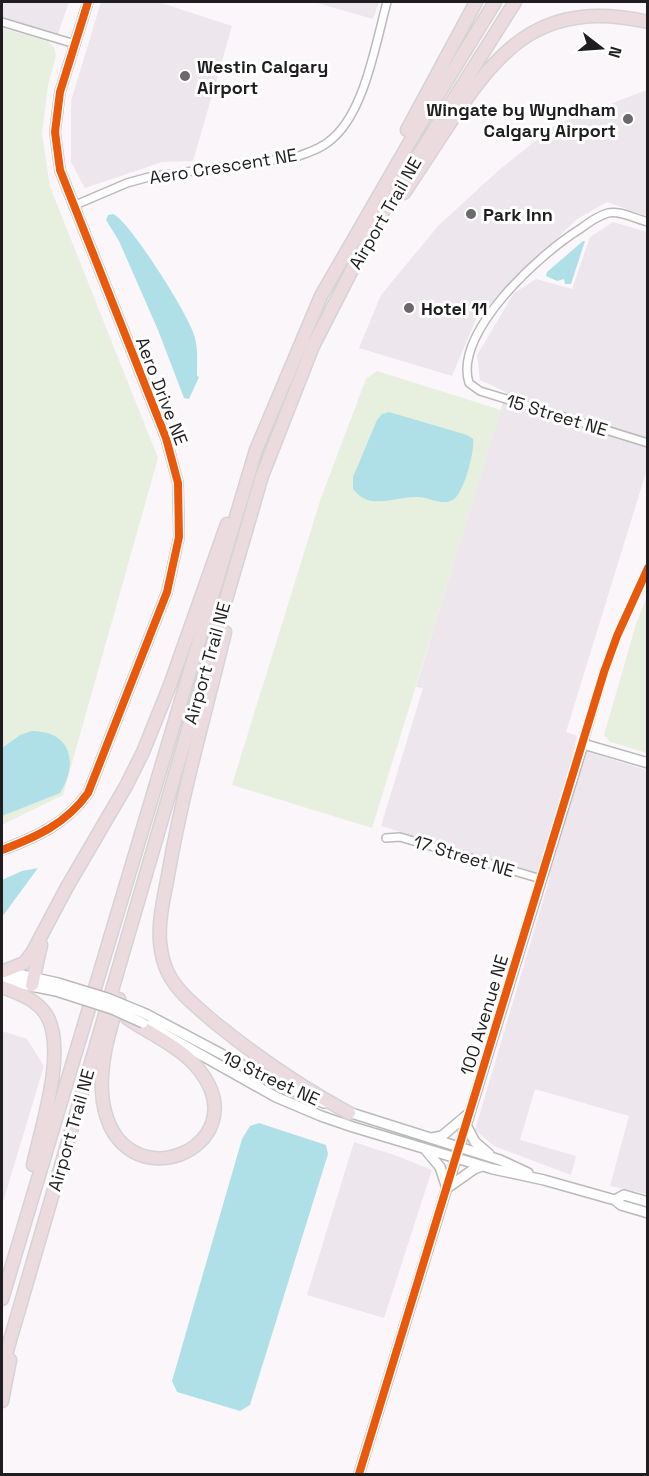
<svg xmlns="http://www.w3.org/2000/svg" width="649" height="1476" font-family="'Space Grotesk',sans-serif">
<rect width="100%" height="100%" fill="#faf6fa"/>
<!-- built -->
<path fill="#ede6ed" d="M2,2H69L58,34L2,17Z
M101,2H158L232,26L193,161L162,162L85,188L71,162V101Z
M314,2H379L373,19Z
M647,90V216L607,202L577,219L477,317L452,376L359,348L381,295L439,225L499,170L557,124Z
M613,222L647,232V469L566,732L577,736L574,748L647,770V1194L610,1186L629,1116L535,1089L520,1140L576,1156L571,1175L494,1146L475,1130L550,877L381,826L423,688L416,687L506,392L480,380L477,355L514,293L536,279L572,289L590,237Z
M2,1031L27,1039L44,1066L2,1205Z
M354,1142L397,1156L432,1170L384,1318L307,1295Z"/>
<!-- green -->
<path fill="#e7efde" d="M2,28L47,41L54,47L56,56L48,85L42,134L50,187L158,458L63,795L2,825Z
M377,371L501,410L372,828L232,785L321,498L366,379Z
M647,596L648,753H647L610,742L604,735L636,624Z"/>
<!-- water -->
<path fill="#b0e0e7" d="M113,214C129,220 191,318 195,338C198,349 197,364 197,376L199,377L189,399L184,398L158,330L119,241L106,220L108,215Z
M583,241H585L571,284H565L564,279L557,281L546,276L547,272Z
M389,412L467,435L473,439C475,451 464,492 454,499C443,507 429,497 418,497C403,496 387,503 372,501C364,500 358,495 353,489V477L377,420L382,414Z
M32,731C71,731 79,763 60,793L2,816V748L20,735Z
M38,868L2,917V880L22,871Z
M259,1123L326,1145L328,1154L250,1405L240,1411L177,1392L172,1381L242,1139L250,1126Z"/>
<g fill="none" stroke-linecap="round" stroke-linejoin="round">
<defs>
<path id="street" d="M2,22L75,44
M73,206L127,183L149,177L296,157C309,152 323,148 333,138C365,110 376,42 387,2
M648,222C636,219 619,210 608,213C597,216 588,223 580,229C541,253 453,332 469,383L480,391L648,443
M583,744L604,672L617,636L648,568
M386,838L400,837L541,879"/>
<path id="secondary" d="M2,850C36,837 66,824 88,793L167,592L179,537L178,483L166,438L60,170L55,132L60,92L88,2
M4,971L58,983
M2,980L56,991
M146,1014L280,1085L324,1103
M148,1025L276,1097L321,1116L353,1127L493,1169L544,1180L615,1200L621,1205L648,1213
M345,1111L500,1160L528,1173
M466,1125L475,1142L489,1154
M432,1138L442,1136L467,1115
M425,1149L440,1167L446,1185
M447,1188L474,1169L482,1166
M615,1200L624,1195L648,1202
M359,1474L583,744L648,763"/>
<path id="highway" d="M407,130L476,2
M404,193C420,169 436,144 452,120C504,41 547,0 648,22
M225,632C206,711 183,790 169,870C165,893 158,919 160,942C161,952 163,963 168,973C178,993 197,1007 214,1022C257,1057 301,1087 349,1113
M4,971L24,963L32,953L67,887L126,786L143,752L170,685L227,524
M32,985L41,945
M2,987C18,993 38,1000 47,1016C67,1051 41,1128 33,1165
M119,999C109,1032 98,1067 103,1102C120,1206 259,1148 200,1071C183,1048 150,1034 127,1018
M2,1299L256,450L321,296L419,126L495,2
M2,1368L262,476L313,346L377,221L515,2
M2,1401L10,1360"/>
</defs>
<!-- street casing -->
<use href="#street" stroke="#bbb9bb" stroke-width="10"/>
<!-- secondary casing -->
<use href="#secondary" stroke="#bbb9bb" stroke-width="12"/>
<!-- highway casing -->
<use href="#highway" stroke="#d5d3d5" stroke-width="15"/>
<!-- street -->
<use href="#street" stroke="#fefefe" stroke-width="7"/>
<!-- secondary -->
<use href="#secondary" stroke="#fefefe" stroke-width="9"/>
<!-- highway -->
<use href="#highway" stroke="#ebdbde" stroke-width="12"/>
<defs>
<path id="secondary-bridge" d="M58,983L107,998L146,1014
M56,991L112,1009L143,1023"/>
</defs>
<!-- secondary-bridge casing -->
<use href="#secondary-bridge" stroke="#bbb9bb" stroke-width="12" stroke-linecap="butt"/>
<!-- secondary-bridge -->
<use href="#secondary-bridge" stroke="#fefefe" stroke-width="9"/>
<defs>
<path id="cycleway" d="M2,850C36,837 66,824 88,793L167,592L179,537L178,483L166,438L60,170L55,132L60,92L88,2
M359,1474L604,672L617,636L648,568"/>
</defs>
<!-- cycleway casing -->
<use href="#cycleway" stroke="#fff" stroke-width="11"/>
<!-- cycleway -->
<use href="#cycleway" stroke="#e8590c" stroke-width="8"/>
</g>
<!-- markers -->
<g fill="#6c696c" stroke="#fff" stroke-width="2">
<circle cx="185" cy="76" r="6"/>
<circle cx="628" cy="119" r="6"/>
<circle cx="471" cy="214" r="6"/>
<circle cx="409" cy="308" r="6"/>
</g>
<g text-anchor="middle" dominant-baseline="central" stroke-width="6" stroke-linejoin="round" paint-order="stroke">
<!-- poi labels -->
<g font-size="18" font-weight="bold" fill="#1f1d1f" stroke="#fff" text-anchor="start">
<text x="197" y="66">Westin Calgary<tspan x="197" dy="21">Airport</tspan></text>
<text x="616" y="109" text-anchor="end">Wingate by Wyndham<tspan x="616" dy="21">Calgary Airport</tspan></text>
<text x="483" y="214">Park Inn</text>
<text x="421" y="308">Hotel 11</text>
</g>
<!-- street labels -->
<g font-size="18" fill="#1f1d1f" stroke="#fff">
<text transform="translate(223 166) rotate(-9)">Aero Crescent NE</text>
<text transform="translate(385 213) rotate(-60)">Airport Trail NE</text>
<text transform="translate(162 391) rotate(69)">Aero Drive NE</text>
<text transform="translate(557 415) rotate(17)">15 Street NE</text>
<text transform="translate(207 663) rotate(-74)">Airport Trail NE</text>
<text transform="translate(464 856) rotate(17)">17 Street NE</text>
<text transform="translate(484 1015) rotate(-73)">100 Avenue NE</text>
<text transform="translate(271 1078) rotate(25)">19 Street NE</text>
<text transform="translate(71 1130) rotate(-74)">Airport Trail NE</text>
</g>
</g>
<!-- border -->
<rect width="649" height="1476" fill="none" stroke="#1f1d1f" stroke-width="6"/>
<!-- north arrow -->
<g transform="translate(601 48) rotate(107)" stroke="#ffffff" stroke-width="4.5" paint-order="stroke">
<path d="M0-4.5L10 22L0 15L-10 22Z" fill="#1f1d1f"/>
<text y="-9" font-size="16" font-weight="bold" text-anchor="middle" fill="#1f1d1f">N</text>
</g>
</svg>
